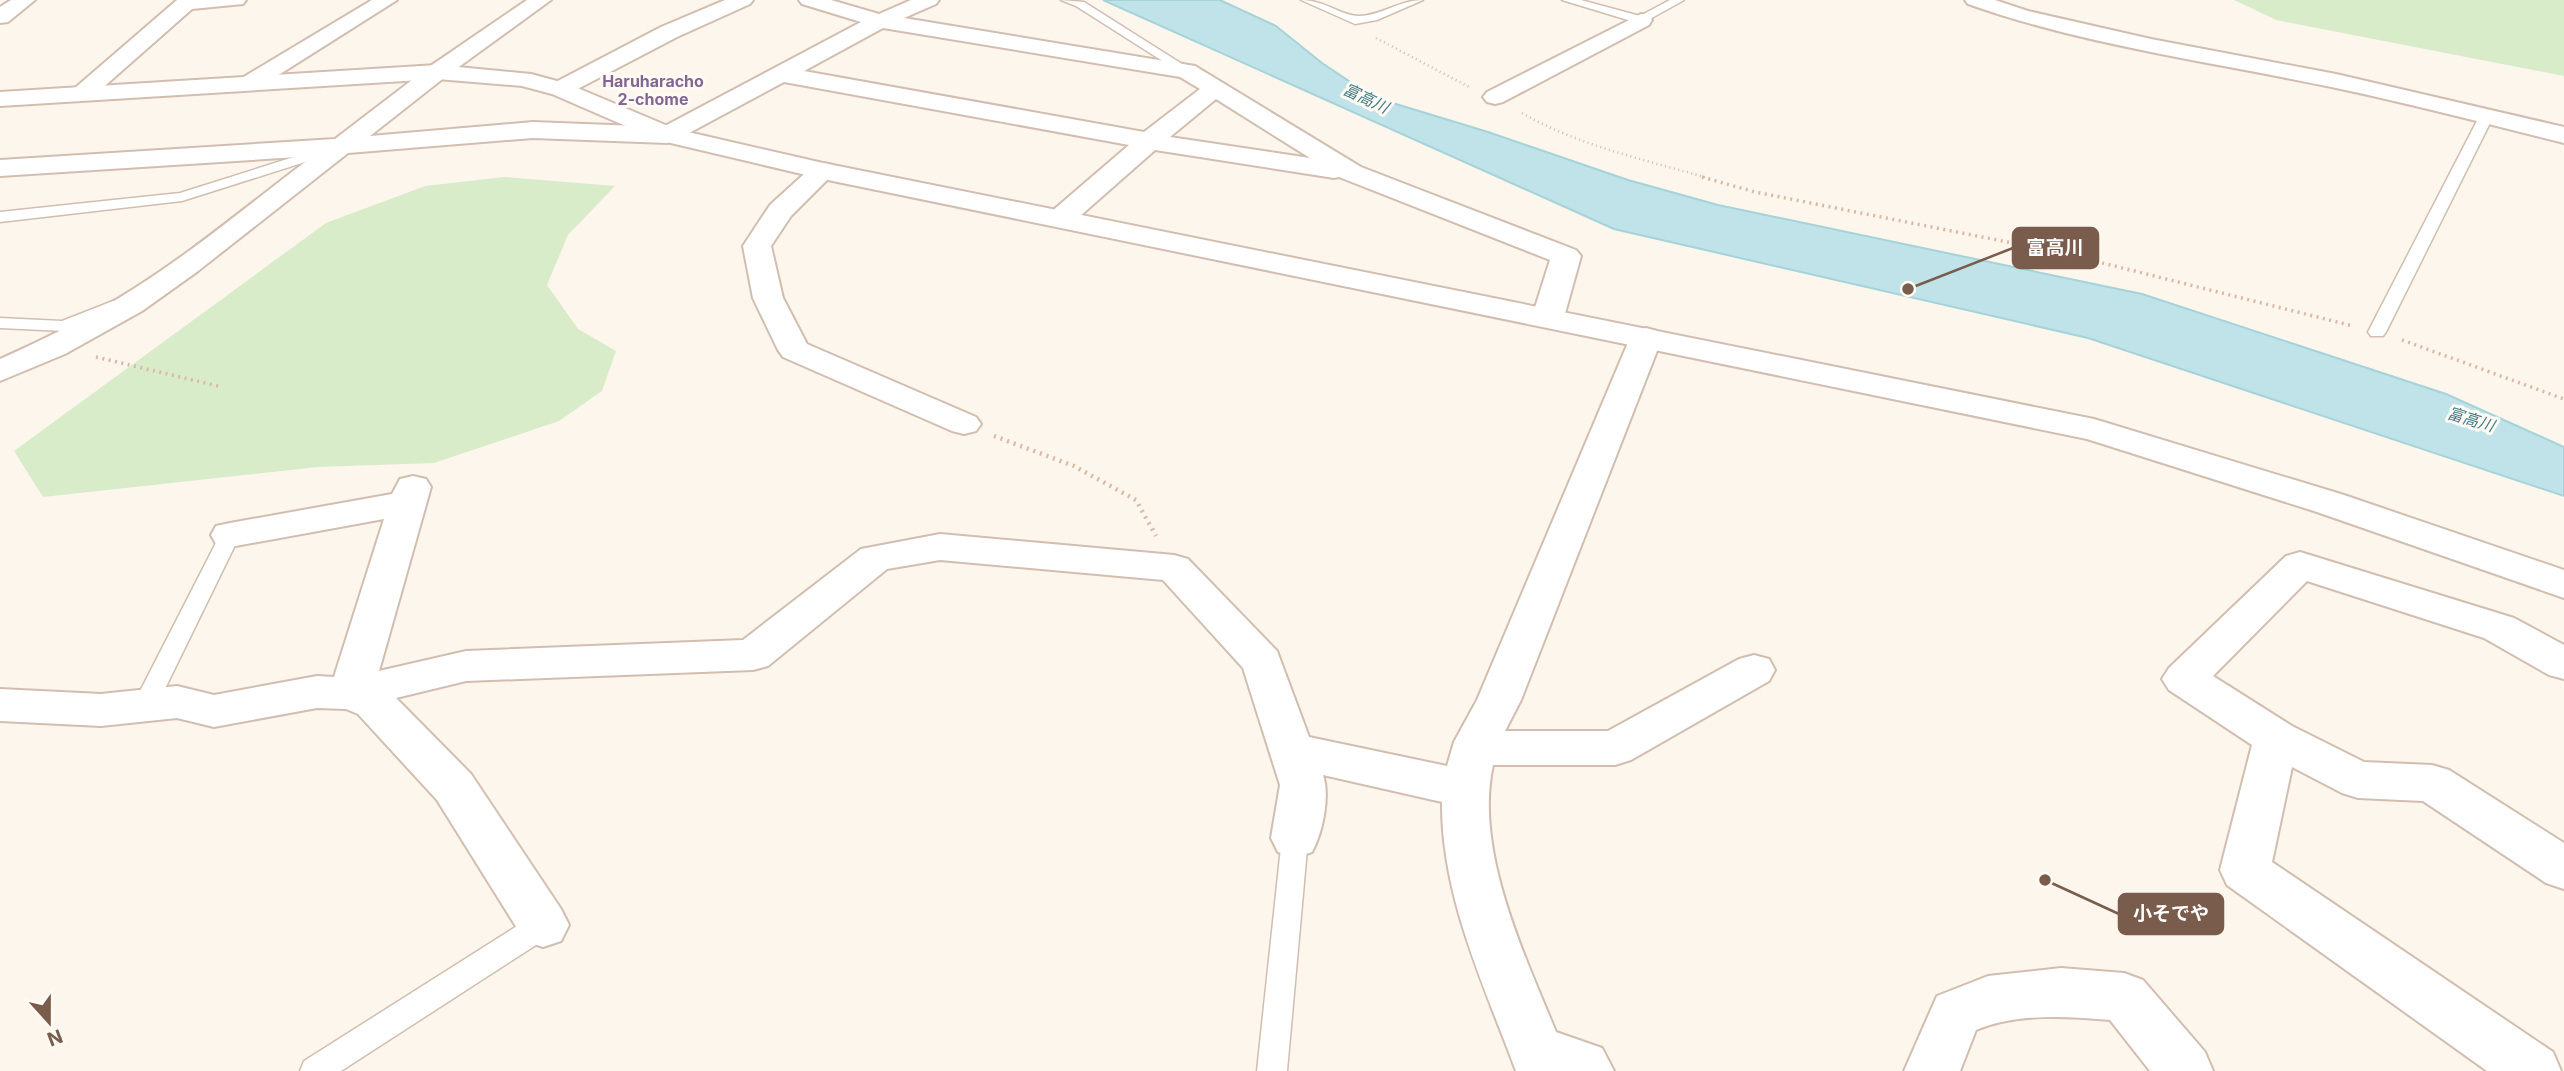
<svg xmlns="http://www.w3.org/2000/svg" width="2564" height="1071" font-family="Inter,'Noto Sans JP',sans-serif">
<rect width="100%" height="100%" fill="#fdf6ec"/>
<!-- green -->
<path fill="#d8ecc9" d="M2234,0H2564V76L2276,20Z
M504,177L615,186L568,235L547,285L578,329L616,351L602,391L559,421L434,463L318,467L43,497L14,451L326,223L425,186Z"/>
<!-- water -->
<path fill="#bfe3e8" stroke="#a5d3da" stroke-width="2" d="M1103,0H1220L1276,26L1322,63L1373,97L1488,132L1628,180L1718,205L2142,294L2446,394L2564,447V496L2088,338L1614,229Z"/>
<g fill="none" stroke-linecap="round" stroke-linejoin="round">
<defs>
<path id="service" d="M1061,0L1084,2L1193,71L1191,74H1183L1076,6Z
M1301,0C1325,0 1341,16 1359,16C1381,16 1399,0 1423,0L1377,20L1355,24Z
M1562,0H1581L1640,16L1670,0H1684L1641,24Z
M2486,113L2493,117L2386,332L2383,336H2371L2368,332L2479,117Z
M338,143L343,144V150L182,201L0,222V212L180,193Z
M113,301L119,302L121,306L119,310L64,331L0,328V318L62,321Z
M230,528L237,530L240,535L157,705L154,711L145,714L136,711L133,705L220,535L223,530Z
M1295,827L1304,830L1308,838L1287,1071H1257L1282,838L1286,830Z
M543,913L553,916L557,925L553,934L341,1071H300L304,1061L533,916Z"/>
<path id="minor" d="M177,0H246L243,4L192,9L91,98H75L71,93L75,88Z
M372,0H397L258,88H242L238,83L242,78Z
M527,0H551L445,77L370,136L533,122L663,127L861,22L802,4L799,0H831L879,14L911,0H939L936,4L904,18L1195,66L1361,167L1576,250L1581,256L1564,317L1559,324L1548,326L1537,324L1532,317L1550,260L1339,177L1334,178L1155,150L1071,224L1061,226L1051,224L1047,218L1051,212L1129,145L784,82L676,140L667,143L533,138L348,153L198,271L142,311L65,354L0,381V359C41,341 81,321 119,298C187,257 249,204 313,156L0,176V160L335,139L429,67ZM883,28L1180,77L1200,89L1144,132L804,71ZM1216,99L1310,158L1170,137Z
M725,0H753L750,4L677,37L568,94H552L548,89L552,84L661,27Z
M1965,0H1995L2028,11L2151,39L2336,74L2564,127V143C2488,124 2412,104 2336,88C2213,62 2087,46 1968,4Z
M1641,14L1649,15L1652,20L1649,25L1503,102L1495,104L1487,102L1483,97L1487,92Z
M823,163L832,165L836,171L791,216L771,246L783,298L807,344L976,417L981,424L976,431L964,434L952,431L783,357L778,350L753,298L743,246L770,205L814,165Z
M1646,328L1657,331L1662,338L1521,700L1505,731H1608L1739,659L1754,655L1769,659L1775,670L1769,681L1631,760L1615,765H1493C1474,849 1524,954 1556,1032L1602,1048L1614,1071H1516C1484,985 1441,895 1442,802L1323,775C1330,796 1323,832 1312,852L1295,858L1278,852L1271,838L1280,785L1243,668L1163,580L940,560L887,569L768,666L753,670L466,681L396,698L471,774L561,909L569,925L561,941L543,947L525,941L437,800L358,714L346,709L317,708L214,727L177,718L101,726L0,721V689L101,694L177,686L214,695L317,676L334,677L384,519L230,547L216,544L211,535L216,526L230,523L392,494L400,479L413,476L426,479L431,487L379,671L466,651L743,640L861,549L940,534L1174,555L1188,559L1277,651L1309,737L1447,766L1454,742L1477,700L1630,338L1635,331Z
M2300,552L2514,618L2564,645V679L2549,675L2484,638L2307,581L2213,676L2292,726L2364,762L2432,765L2449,770L2564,843V889L2546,883L2423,801L2358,798L2342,793L2292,767L2272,862L2553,1052L2561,1071H2487L2227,885L2220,870L2252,745L2169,690L2162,679L2169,668L2286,556Z
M2061,968L2124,973L2143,980L2205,1052L2213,1071H2150L2110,1020C2067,1016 2017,1013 1976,1030L1960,1071H1904L1937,996L1988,976Z"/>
<path id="tertiary" d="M11,0H35L8,22L0,23V7Z
M437,65L531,74L568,84L675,129L823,163L2094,419L2344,495L2564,570V598L2317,512L2087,439L823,179L658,140L552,94L522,86L437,79L0,106V92Z"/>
</defs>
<!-- service casing -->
<use href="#service" stroke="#d1beb0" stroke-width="3"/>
<!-- minor casing -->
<use href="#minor" stroke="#d1beb0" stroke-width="4"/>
<!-- tertiary casing -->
<use href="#tertiary" stroke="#d1beb0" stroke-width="4"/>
<!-- path-far2 -->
<path stroke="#d9b8a5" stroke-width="2.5" stroke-dasharray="1 3.5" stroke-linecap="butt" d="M1376,38L1471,88
M1522,113C1579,146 1646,160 1708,178"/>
<!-- path-far1 -->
<path stroke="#d9b8a5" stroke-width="3.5" stroke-dasharray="2 4.5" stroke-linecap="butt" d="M1702,177L1755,192L2063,253L2353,326
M2402,340L2564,399
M96,357L222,387"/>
<!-- path -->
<path stroke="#d9b8a5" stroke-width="4.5" stroke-dasharray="2 5" stroke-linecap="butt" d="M994,436L1074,466L1136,500L1156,536"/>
<!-- service -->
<use href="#service" fill="#fff" fill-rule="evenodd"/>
<!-- minor -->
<use href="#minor" fill="#fff" fill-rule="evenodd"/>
<!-- tertiary -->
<use href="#tertiary" fill="#fff" fill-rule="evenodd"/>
</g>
<g text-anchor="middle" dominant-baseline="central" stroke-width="6" stroke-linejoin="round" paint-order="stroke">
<!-- far-neighbourhood labels -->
<g font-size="16" font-weight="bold" fill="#846695" stroke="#fffaf3">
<text x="653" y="81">Haruharacho<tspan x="653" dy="18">2-chome</tspan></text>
</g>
<!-- far-water labels -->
<g font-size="16" font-style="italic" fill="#437c86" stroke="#fffaf3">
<text transform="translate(1366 98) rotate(25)">富高川</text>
<text transform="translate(2471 419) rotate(17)">富高川</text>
</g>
</g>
<!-- callouts -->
<path fill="none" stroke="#7a5c4d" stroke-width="2.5" d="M1908 289L2013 248M2045 880L2119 914"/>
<g fill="#7a5c4d" stroke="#fffaf3" stroke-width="2.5">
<circle cx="1908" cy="289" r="7"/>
<circle cx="2045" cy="880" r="7"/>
</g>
<g fill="#7a5c4d" stroke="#7a5c4d" stroke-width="2.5">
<rect x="2013" y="228" width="85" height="40" rx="7"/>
<rect x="2119" y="894" width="104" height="40" rx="7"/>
</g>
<g font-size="19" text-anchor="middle" font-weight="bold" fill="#fff">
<text x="2055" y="254">富高川</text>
<text x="2171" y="920">小そでや</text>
</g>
<!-- north arrow -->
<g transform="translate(49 1022) rotate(159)" stroke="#fffaf3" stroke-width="5" paint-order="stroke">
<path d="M0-5L12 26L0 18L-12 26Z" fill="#7a5c4d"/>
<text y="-10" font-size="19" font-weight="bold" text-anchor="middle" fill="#7a5c4d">N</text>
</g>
</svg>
